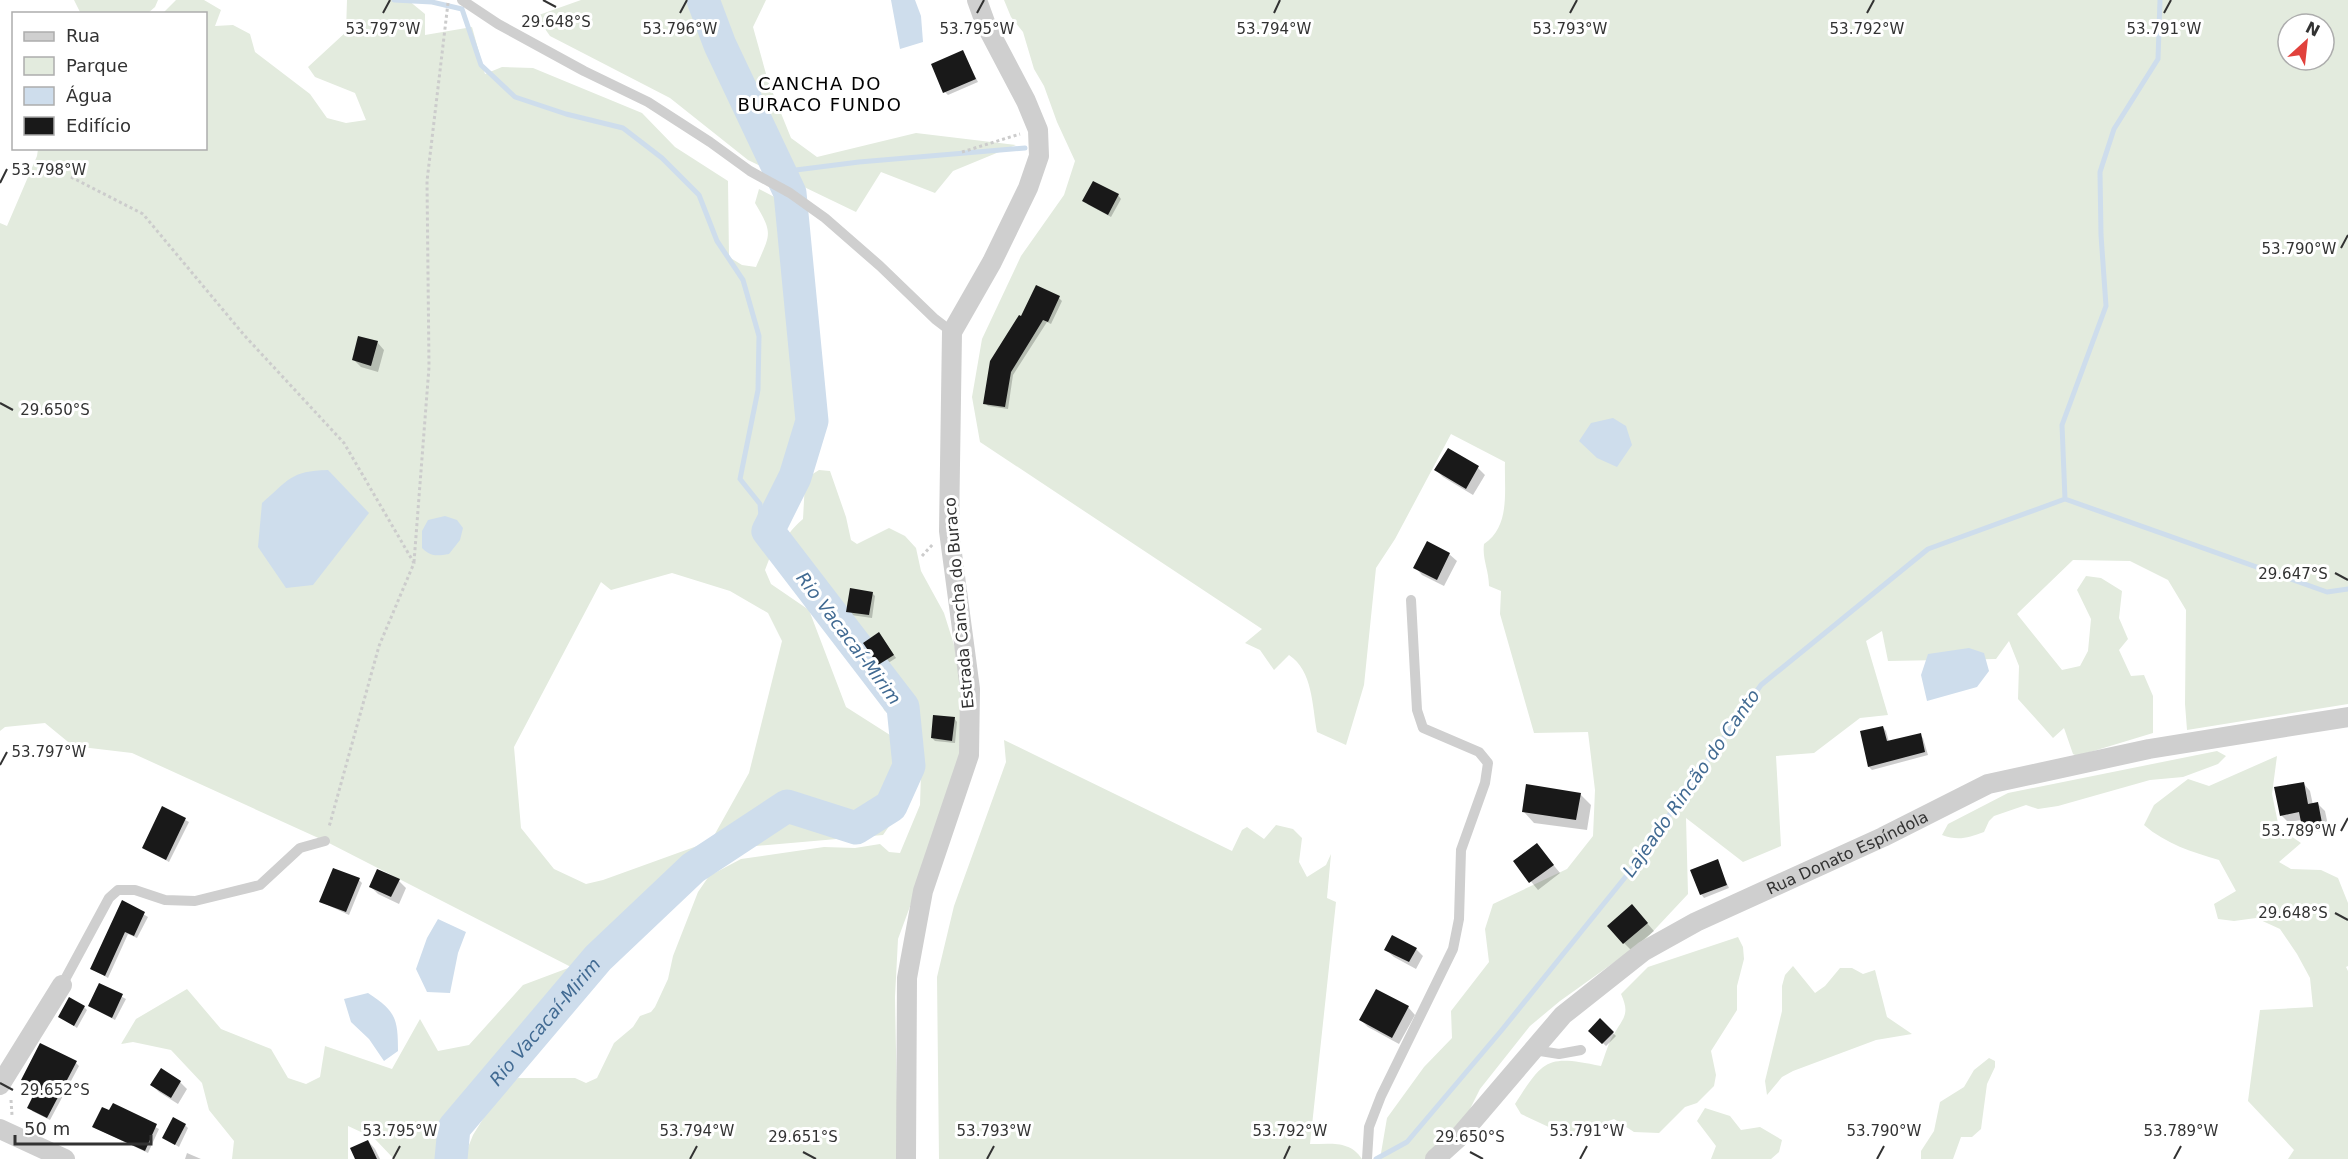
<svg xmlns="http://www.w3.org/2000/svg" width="2348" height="1159" font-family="'DejaVu Sans',sans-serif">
<rect width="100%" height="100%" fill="#fff"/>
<!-- green -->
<path fill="#e3ebde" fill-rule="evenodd" d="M74,0H158L155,7L148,13L81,14Z
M176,0H204L221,10L215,26L233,25L250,34L255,52L310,94L327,118L346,123L366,120L355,93L315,77L308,67L346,32L347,0H408L425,14V35L472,27L485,74L502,67L533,68L642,113L675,147L728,181L729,257L742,265L756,267C770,234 774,235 755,203L759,189L786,203L806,346L804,468L765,570L771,584L809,610L846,707L890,735L902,765L899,812L883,835L744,847L694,877L660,917L616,942L605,974L525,1049L444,1150L445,1159H394L374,1138L348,1126V1159H232L234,1141L209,1110L202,1083L171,1050L133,1042L121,1044L136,1019L187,989L221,1029L271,1049L288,1078L306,1084L320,1077L325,1046L392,1069L420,1019L438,1051L469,1045L523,985L571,967L325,841L132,753L73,746L45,723L5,727L0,731V223L7,226L37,156L38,149L206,148V14L163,13ZM672,573L730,591L768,613L782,641L749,773L711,841L603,880L586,884L554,869L521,828L514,747L601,582L611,590Z
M581,0H766L753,27L768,81L791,138L817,157L916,133L1016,145L953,171L935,193L881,172L856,212L748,160L670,98L550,36L536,16Z
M1004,0H2348V704L2187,730L2185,704L2186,610L2168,580L2130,561L2073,560L2017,614L2062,670L2080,666L2088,651L2091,619L2077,590L2086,576L2101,578L2122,591L2119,618L2128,639L2119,650L2131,676L2144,675L2153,696V733L2077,756L2073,754L2064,728L2053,738L2018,699L2019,666L2009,641L1996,659L1888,661L1882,631L1866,641L1888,715L1860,718L1814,753L1776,756L1781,846L1743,862L1686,818L1688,894L1644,941L1560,1001L1530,1026L1480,1089L1457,1135L1426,1159H1380L1387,1118L1424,1067L1452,1038L1451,1011L1489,962L1485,929L1493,904L1567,869L1593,836L1595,790L1588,732L1534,733L1500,614L1501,591L1489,586C1489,570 1482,559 1484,544C1511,526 1504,490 1505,462L1451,434L1395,539L1376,568L1364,685L1346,745L1317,732C1312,705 1313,671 1289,655L1274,670L1260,650L1245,643L1262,629L980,442L972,397L982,339L1021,256L1064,195L1075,161L1057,122L1044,86L1034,69L1023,32L1011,17ZM2288,24H2324V60H2288Z
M819,470L830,471L846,517L851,540L857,544L889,528L905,536L916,548L921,571L944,613L955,648L961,686V742L957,779L898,939L895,997L898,1159H467L465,1155L473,1135L499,1093L518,1078H575L586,1083L597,1078L614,1043L633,1027L640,1016L651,1012L655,1007L668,979L673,956L698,892L709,876L741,859L824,847L855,848L880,844L889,852L900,853L920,805L921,773L898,723L884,710L874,679L850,658L813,601L783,576C772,555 787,532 803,519L805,482L808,477Z
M1004,740L1232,851L1242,830L1247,827L1264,839L1276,825L1293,829L1302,838L1299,862L1307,877L1326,865L1331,854L1327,898L1336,902L1310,1144C1330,1144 1350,1140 1362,1159H939L937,977L954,906L1006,762Z
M2217,751L2226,756L2218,764L2183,777L2150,780L2058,806L2038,809L2026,805L1994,816L1989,821L1984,832C1968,838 1958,841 1942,835L1948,824L2008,793Z
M2277,756L2272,794L2279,828L2301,843L2279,862L2291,869L2321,870L2338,878L2348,903V966L2346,967L2348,971V1159H2288L2294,1150L2248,1101L2260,1010L2313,1007L2310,978L2297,954L2280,929L2256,918L2234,921L2218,919L2214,904L2236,891L2219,860C2192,852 2166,844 2144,825L2154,805L2188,779L2209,786Z
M1738,937L1743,947L1744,959L1737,986V1010L1711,1051L1716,1075L1714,1086L1697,1103L1685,1107L1659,1133L1634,1132L1614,1119L1568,1136L1521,1114L1515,1104C1544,1058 1548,1055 1601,1066C1605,1056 1608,1043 1614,1034C1624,1017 1630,1014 1621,994L1648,967Z
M1793,966L1815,993L1825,986L1840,968H1852L1863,974L1875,970L1887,1017L1912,1034L1876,1040L1793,1071L1782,1077L1767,1095L1765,1081L1782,1011V986L1785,975Z
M1989,1058L1995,1061V1067L1987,1084L1981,1129L1972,1137H1961L1953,1159H1921V1151L1934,1131L1940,1102L1964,1087L1974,1070Z
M1705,1108L1730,1116L1741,1130L1760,1127L1782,1140L1779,1152L1771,1159H1711L1716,1146L1697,1121Z"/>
<!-- water -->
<path fill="#ceddec" d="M891,0H915L921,16L923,42L900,49Z
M1613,418L1626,426L1632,445L1617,467L1597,458L1579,441L1591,423Z
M328,470L369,513L313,585L286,588L258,547L262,503C289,480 290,471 328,470Z
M445,516L457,520L463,528L460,540L449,554C437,556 431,557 422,548V531L428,520Z
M1969,648L1984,653L1989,671L1977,687L1927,701L1921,675L1928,654Z
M438,919L466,932L458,953L450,993L427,992L416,969L427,938Z
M368,993C396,1011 398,1019 398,1051L384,1061L369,1039L351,1022L344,999Z"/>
<!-- shadow -->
<path fill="#0003" d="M963,52L978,82L948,95L945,92Z
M1118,195L1121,199L1111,217L1087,204Z
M1059,298L1062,301L1051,324L1047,322L1013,375L1008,409L988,406L985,403L992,362Z
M377,342L384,350L378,372L361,367L354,360Z
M1449,450L1478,468L1485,475L1473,495L1443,477L1436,470Z
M1449,554L1457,561L1444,586L1422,575L1415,567Z
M872,593L875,596L872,618L851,615L848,612Z
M882,637L896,658L882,667L879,664Z
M954,718L957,722L955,743L935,741L932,738Z
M1883,727L1886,731L1889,742L1920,735L1923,738L1928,755L1872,770L1869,767Z
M2303,783L2310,791L2313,805L2318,804L2325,811L2329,830L2310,833L2303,826L2302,820L2288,822L2281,815Z
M1580,794L1591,805L1587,830L1534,823L1523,811Z
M163,808L189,822L169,862L144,848Z
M1537,845L1560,873L1538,890L1515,862Z
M1717,861L1729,888L1704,898L1701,894Z
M359,880L362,883L349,915L321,902Z
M399,881L406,888L399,904L378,894L370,886Z
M123,902L148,917L137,938L128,934L108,978L92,969Z
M1639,914L1654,931L1631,950L1624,943Z
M1416,949L1423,956L1416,969L1394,957L1386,950Z
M100,985L126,999L115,1020L89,1006Z
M84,1007L87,1010L77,1028L60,1017Z
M1408,1007L1415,1015L1399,1044L1368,1027L1361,1020Z
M1600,1020L1616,1036L1606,1046L1590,1031Z
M76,1063L79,1066L50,1120L32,1111L38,1089L23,1080Z
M180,1082L187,1089L178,1104L159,1092L152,1085Z
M113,1105L159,1129L148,1153L93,1127L109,1112Z
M185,1125L188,1128L179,1147L164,1138Z
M368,1141L375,1149L380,1159H357Z
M187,1153L201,1159H185Z"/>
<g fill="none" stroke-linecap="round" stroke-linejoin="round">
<!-- stream -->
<path stroke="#ceddec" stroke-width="5" d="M394,0L432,2L462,9L481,65L515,97L566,114L623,128L662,158L699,195L717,241L743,280L759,336L758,390L740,479L760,504L761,517L768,531
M780,172L859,162L1025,148
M2065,499L2062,425L2106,306L2101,235L2100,172L2114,129L2158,59L2160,0
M1376,1159L1407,1142L1501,1031L1627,875L1761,685L1928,549L2065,499L2327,592L2348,589"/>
<!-- river -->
<path stroke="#ceddec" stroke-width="33" id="s1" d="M451,1159L454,1128L598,958L693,868L787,806L856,828L891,806L909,766L903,707L768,531L795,477L812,421L790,193L720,45L703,0"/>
</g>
<!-- building -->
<path fill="#191919" d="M963,50L976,79L943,93L931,64Z
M1093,181L1119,194L1108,215L1082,201Z
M1036,285L1060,296L1048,322L1043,320L1011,372L1005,407L983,404L990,361L1019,315L1021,316Z
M358,336L378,341L371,366L352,360Z
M1448,448L1479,466L1466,489L1434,470Z
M1427,541L1450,553L1437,580L1413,568Z
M850,588L873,592L869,615L846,612Z
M879,632L894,655L878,665L863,643Z
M933,715L955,717L952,741L931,738Z
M1883,726L1887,741L1921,733L1925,752L1868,767L1860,731Z
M2304,782L2308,804L2318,802L2322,823L2302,827L2299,812L2280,816L2274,787Z
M1526,784L1581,793L1576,820L1522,812Z
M162,806L186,818L166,860L142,848Z
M1537,843L1554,865L1529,883L1513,861Z
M1718,859L1727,885L1700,895L1690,870Z
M333,868L360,878L346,912L319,902Z
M377,869L400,879L391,897L369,887Z
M122,900L145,912L134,936L125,932L105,976L90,969Z
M1632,904L1648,923L1623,944L1607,926Z
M1392,935L1417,948L1409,962L1384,950Z
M99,983L123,994L112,1018L88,1006Z
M1376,989L1409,1006L1392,1038L1359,1020Z
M69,997L85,1006L74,1026L58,1017Z
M1600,1018L1614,1032L1602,1044L1588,1031Z
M40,1043L77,1061L47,1118L27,1108L37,1088L21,1080Z
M161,1068L181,1081L171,1098L150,1085Z
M113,1103L157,1124L145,1151L92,1127L102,1107L109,1110Z
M173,1117L186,1124L175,1145L162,1138Z
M368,1140L377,1159H355L350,1148Z"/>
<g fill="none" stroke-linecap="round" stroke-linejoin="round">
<!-- path -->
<path stroke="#ccc" stroke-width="3" stroke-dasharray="3 3" stroke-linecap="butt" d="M962,152L1020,134
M71,177L143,214L244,335L344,443L414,563L379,646L329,827
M922,556L933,544
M414,562L429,367L427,181L448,3
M11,1100L12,1115"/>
<!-- lane -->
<path stroke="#cfcfcf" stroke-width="10" d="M462,0L498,24L584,71L648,102L710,142L750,171L790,193L825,218L880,266L935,319L952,332
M62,985L109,898L118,890H135L165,900L195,901L260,885L300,848L325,841
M1534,1050L1559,1054L1581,1050
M1367,1159L1369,1127L1381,1096L1453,949L1459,919L1461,850L1485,783L1488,763L1479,752L1423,728L1417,710L1411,600"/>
<!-- street -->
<g stroke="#cfcfcf" stroke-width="20">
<path d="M0,1085L62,985"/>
<path d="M0,1129L65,1159"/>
<path d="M906,1159L907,978L923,891L969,755L970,689L949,531L952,332L992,262L1028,188L1039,156L1038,130L1026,101L986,25L977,0"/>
<path id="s2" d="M1435,1159L1458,1138L1563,1015L1644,951L1696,922L1883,837L1988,784L2149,749L2348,717"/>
</g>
</g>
<!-- ticks -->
<path fill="none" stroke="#323232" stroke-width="2" d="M543,0L556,7M383,13L390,0M680,13L687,0M977,13L984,0M1274,13L1280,0M1570,13L1577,0M1867,13L1874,0M2164,13L2171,0M0,183L7,169M2341,248L2348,235M0,403L13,410M2335,573L2348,580M0,765L7,752M2341,831L2348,818M2335,913L2348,920M0,1083L13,1090M803,1152L816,1159M1470,1152L1483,1159M393,1159L400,1146M690,1159L697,1146M987,1159L994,1146M1284,1159L1290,1146M1580,1159L1587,1146M1877,1159L1884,1146M2174,1159L2181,1146"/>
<g text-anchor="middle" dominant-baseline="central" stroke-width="6" stroke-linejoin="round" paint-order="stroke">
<!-- street labels -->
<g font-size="16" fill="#323232" stroke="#fff">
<text transform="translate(959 603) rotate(-95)">Estrada Cancha do Buraco</text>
<text stroke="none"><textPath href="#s2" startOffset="522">Rua Donato Espíndola</textPath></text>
</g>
<!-- neighbourhood labels -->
<g font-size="18" letter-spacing="1.5" fill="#000" stroke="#fff">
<text x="820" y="83">CANCHA DO<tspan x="820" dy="21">BURACO FUNDO</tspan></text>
</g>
<!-- water labels -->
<g font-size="18" font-style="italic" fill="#416a92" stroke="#fff">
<text transform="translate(849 638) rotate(53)">Rio Vacacaí-Mirim</text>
<text transform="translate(1691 783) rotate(-55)">Lajeado Rincão do Canto</text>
<text stroke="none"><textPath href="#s1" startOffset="171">Rio Vacacaí-Mirim</textPath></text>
</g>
</g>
<g font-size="15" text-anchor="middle" fill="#323232" stroke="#fff" stroke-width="6" stroke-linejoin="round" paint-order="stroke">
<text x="556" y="27">29.648°S</text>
<text x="383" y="34">53.797°W</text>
<text x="680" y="34">53.796°W</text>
<text x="977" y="34">53.795°W</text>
<text x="1274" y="34">53.794°W</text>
<text x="1570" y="34">53.793°W</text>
<text x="1867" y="34">53.792°W</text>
<text x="2164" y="34">53.791°W</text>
<text x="49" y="175">53.798°W</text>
<text x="2299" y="254">53.790°W</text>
<text x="55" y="415">29.650°S</text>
<text x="2293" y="579">29.647°S</text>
<text x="49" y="757">53.797°W</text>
<text x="2299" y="836">53.789°W</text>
<text x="2293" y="918">29.648°S</text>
<text x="55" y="1095">29.652°S</text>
<text x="400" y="1136">53.795°W</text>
<text x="697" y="1136">53.794°W</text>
<text x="994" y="1136">53.793°W</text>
<text x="1290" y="1136">53.792°W</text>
<text x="1587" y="1136">53.791°W</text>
<text x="1884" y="1136">53.790°W</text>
<text x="2181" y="1136">53.789°W</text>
<text x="803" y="1142">29.651°S</text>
<text x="1470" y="1142">29.650°S</text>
</g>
<!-- legend -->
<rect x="12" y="12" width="195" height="138" fill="#ffffff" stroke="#adadad" stroke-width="1.5"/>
<rect x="24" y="32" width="30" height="9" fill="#cfcfcf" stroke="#adadad" stroke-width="1.5"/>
<text x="66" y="42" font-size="18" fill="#323232">Rua</text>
<rect x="24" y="57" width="30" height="18" fill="#e3ebde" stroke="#adadad" stroke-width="1.5"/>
<text x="66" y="72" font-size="18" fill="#323232">Parque</text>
<rect x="24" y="87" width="30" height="18" fill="#ceddec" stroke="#adadad" stroke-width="1.5"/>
<text x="66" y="102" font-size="18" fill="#323232">Água</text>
<rect x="24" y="117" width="30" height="18" fill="#191919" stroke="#adadad" stroke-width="1.5"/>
<text x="66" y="132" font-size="18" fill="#323232">Edifício</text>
<!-- north arrow -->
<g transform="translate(2306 42) rotate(27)"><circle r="28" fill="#ffffff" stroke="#adadad" stroke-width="1.5"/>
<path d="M0-4.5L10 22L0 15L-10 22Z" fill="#e1413c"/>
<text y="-9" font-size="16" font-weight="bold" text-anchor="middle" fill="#323232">N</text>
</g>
<!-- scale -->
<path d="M15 1135v9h136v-9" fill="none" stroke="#323232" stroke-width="3"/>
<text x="24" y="1135" font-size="18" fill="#323232" stroke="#ffffff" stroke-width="4.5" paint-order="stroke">50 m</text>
</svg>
